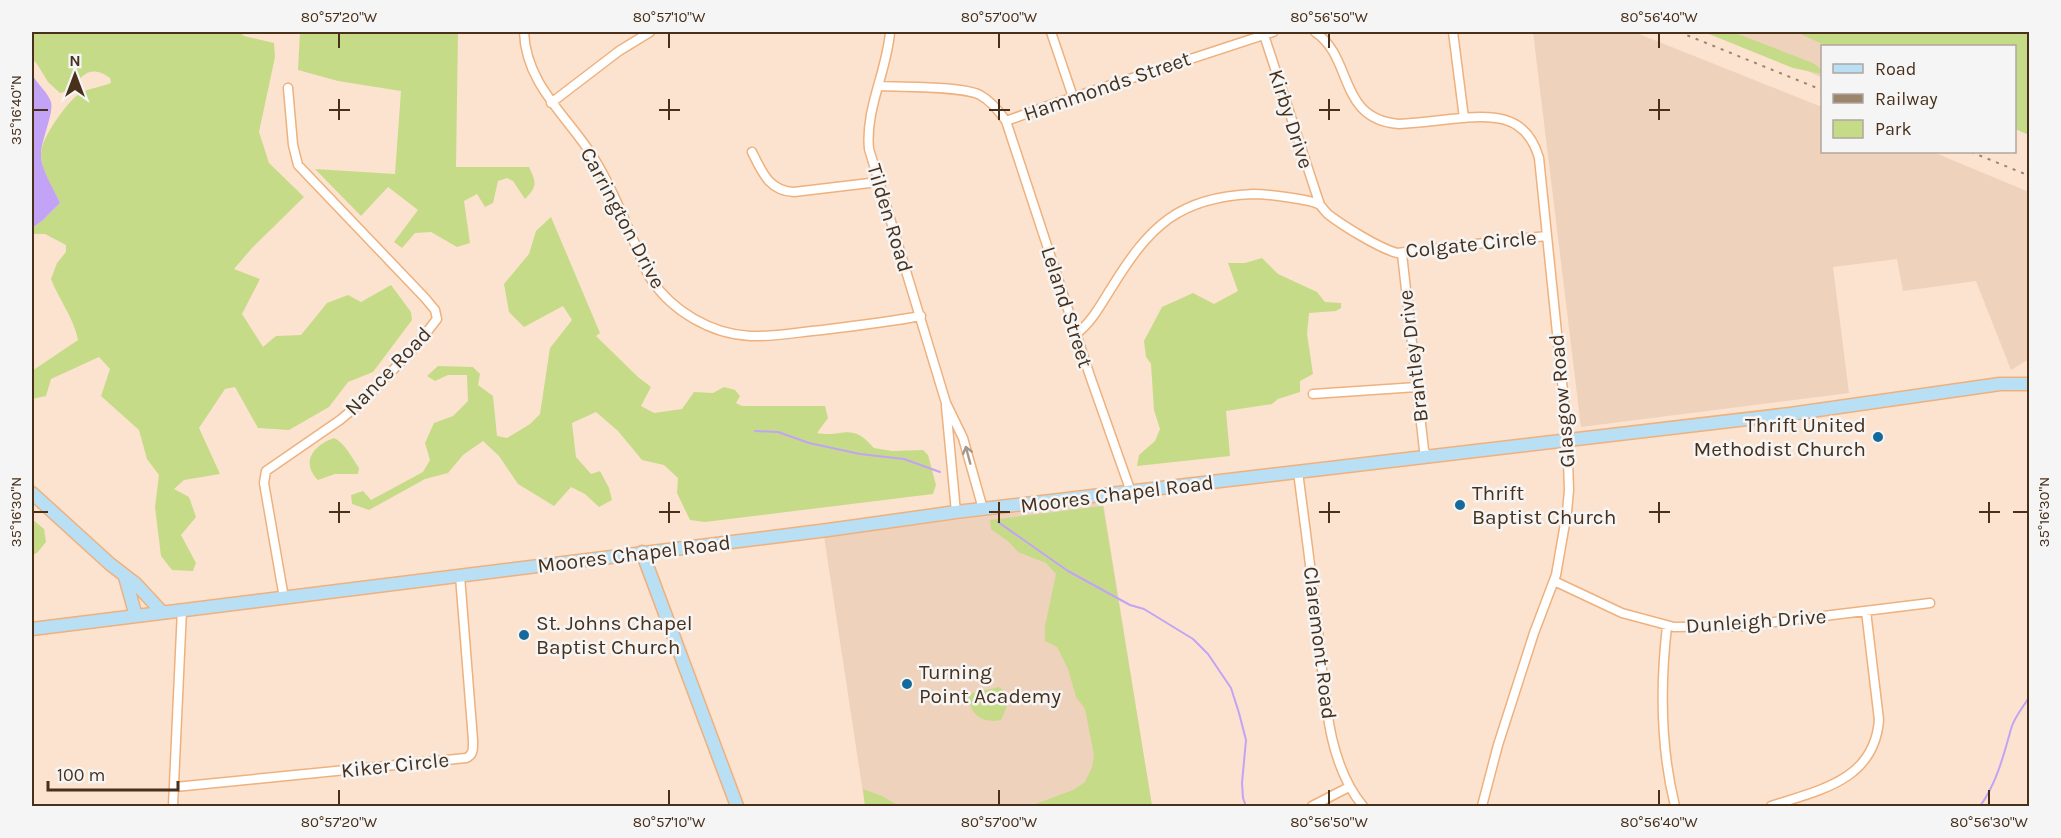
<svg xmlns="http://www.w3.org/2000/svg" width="2061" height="838" font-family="Karla,sans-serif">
<rect width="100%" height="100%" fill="#fce3cf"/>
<!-- built -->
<path fill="#eed2bc" d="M1533,32H1634L1822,107V152H1933L2029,192V359L2011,370L1976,281L1903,291L1897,259L1833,267L1849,393L1581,427Z
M1726,32H2029L2014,46H1822V78Z
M1103,502L1152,806H865L824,536Z"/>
<!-- green -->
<path fill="#c6db88" d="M32,32H240L244,36L274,43L275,57L259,132L269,163L304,197L252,248L234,269L260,279L242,314L263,347L276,336L301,335L327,303L348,295L361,302L391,285L411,312L412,320L373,372L348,382L329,407L289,430L258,428L235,387L225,389L199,428L220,474L184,480L174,489L189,497L196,517L181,535L196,563L193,571L172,570L161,556L155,507L159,475L147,459L139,430L101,396L110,369L99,357L51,379L46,396L32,399V371L78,340C74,318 59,300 51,279L57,263L66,252V245L45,234H32V228L42,221L60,203C53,188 41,171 41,155C40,139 67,102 80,93C89,88 102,87 111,83L110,78C92,65 82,73 72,90L60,93L48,82L37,64L32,59Z
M300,32H458L456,167H529C536,182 538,186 525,199L513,181L507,178L498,181L493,203L485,207L477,194L464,201L470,243L457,247L431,232L415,233L402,248L394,242L418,210L388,187L361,216L315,169L395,174L401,91L338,81L298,70Z
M1704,32H1733L1813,63L1822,70V74L1793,68Z
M1796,32H2029V135L2015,129L2014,46H1827Z
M551,217L600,333L596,336L638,377L651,387L641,406L654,413L682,409L694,392L713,393L724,387L735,390L740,396L736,403L742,406H825L828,418L817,433C845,438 850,421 874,448L892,451L923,450L928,455L936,485L933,494L705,522L690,520L677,493L678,478L664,465L642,460L618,431L596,412L572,423L576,457L591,474L600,471L609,488L612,500L599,507L585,494L571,487L554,506L518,484L499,456L483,441L463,455L448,473L425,479L369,510L352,504L351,495L363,491L371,500L423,472L430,460L425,443L434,423L453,416L468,401L467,375H448L435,381L427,376L438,366L473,367L480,374L478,385L493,396L497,436L507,438L530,424L540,414L550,348L572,320L563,306L524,327L509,312L504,284L529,254L536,231Z
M1262,258L1278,274L1317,292L1325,302L1341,303V308L1336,311L1309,313L1307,334L1313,374L1300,381V392L1278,399L1272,404L1226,411L1230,456L1137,466L1139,455L1155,441L1160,429L1154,410L1151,364L1146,357L1144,341L1162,307L1193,293L1214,304L1238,291L1228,263H1245Z
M334,438C345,443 352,458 359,468L358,474H335L318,480C300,462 314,445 334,438Z
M1103,506L1152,806H1030L1073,790L1085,782L1092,767L1094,755L1085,709L1076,697L1068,669L1057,647L1045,641V626L1056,574L1046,563L1018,552L1009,542L991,529L990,520Z
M32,519L44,529L46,542L37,553L32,555Z
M999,687L1006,692L1007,706L1001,720C984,724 969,715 969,696L973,693Z
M863,789L882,796L899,806H865Z"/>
<!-- water -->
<path fill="#c2a3f6" d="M32,75C37,83 48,93 51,102C54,113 41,141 41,154C40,168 54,189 60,203L42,221L32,228Z"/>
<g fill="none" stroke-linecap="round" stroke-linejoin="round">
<!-- stream -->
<path stroke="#c2a3f6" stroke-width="2" d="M755,431L778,432L809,443L860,454L904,459L940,472
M998,522L1068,571L1130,605L1144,609L1193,639L1208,654L1231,688L1239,713L1246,740L1242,783L1243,798L1246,806
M1980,806C1996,785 2004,754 2011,729C2014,717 2024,706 2030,696"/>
<defs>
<path id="street" d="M524,32C526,86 569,117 595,160C612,187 623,217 636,246C641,257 644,269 651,279C672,311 711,334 750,336C774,337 798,332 822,330C855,326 888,322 921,316
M890,32C887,71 865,109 869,149L946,403L963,438L983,509
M1051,32L1073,97
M1263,32L1320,205
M1315,32C1354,58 1337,119 1399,124C1416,123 1434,121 1451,119C1490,115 1526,112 1539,158L1567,430L1569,490L1567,512L1556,575L1534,633L1498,745L1482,806
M1453,32L1464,118
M878,86C900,87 963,86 980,95C991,101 999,111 1006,121L1090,376L1131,492
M551,103L619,51L650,32
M1006,121L1059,102L1273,32
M752,152C762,172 769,191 794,192L878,182
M1402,254L1424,450L1428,457
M1076,334C1092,322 1101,304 1112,287C1149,227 1178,197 1253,194C1265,194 1311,199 1320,205C1323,208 1326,213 1329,215C1345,227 1379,248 1397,253L1546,236
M1313,394L1417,387
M946,406L956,512
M1298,472C1305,525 1312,578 1318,631C1325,688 1325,761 1363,806
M1554,581L1622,613L1674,627L1742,626L1930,603
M284,598L264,483L266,471L340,420L364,400L416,346L437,319L435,310L425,298L298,165L293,145L288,88
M1667,626C1660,687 1660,746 1675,806
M175,787L466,758C474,755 473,748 473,740L460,576
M173,806L182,609
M1312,806L1349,787
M1771,806C1819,790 1874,781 1879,720L1866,611"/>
<path id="secondary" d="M32,493L110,564L136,584L162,612
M642,552L737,806
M125,577L136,616
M32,629L828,530L956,512L1790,414L2000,384H2030"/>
</defs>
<!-- street casing -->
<use href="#street" stroke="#eeb17e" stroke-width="11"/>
<!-- secondary casing -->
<use href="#secondary" stroke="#eeb17e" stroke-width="15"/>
<!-- street -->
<use href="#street" stroke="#fff" stroke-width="8"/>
<!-- secondary -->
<use href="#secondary" stroke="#b8dff3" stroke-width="12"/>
<!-- rail -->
<path stroke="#9c846f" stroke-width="2" stroke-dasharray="3 6" stroke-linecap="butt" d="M1679,32L1822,90
M1971,152L2030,176"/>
</g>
<!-- one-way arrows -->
<defs><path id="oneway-shaft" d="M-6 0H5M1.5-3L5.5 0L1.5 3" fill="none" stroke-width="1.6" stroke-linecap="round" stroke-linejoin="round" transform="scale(1.5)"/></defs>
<use stroke="#a4988d" href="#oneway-shaft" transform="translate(968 455) rotate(-105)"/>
<!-- ticks -->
<path fill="none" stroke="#48301b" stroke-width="2" d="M339,33V48M669,33V48M999,33V48M1329,33V48M1659,33V48M339,99V120M669,99V120M999,99V120M1329,99V120M1659,99V120M33,110H48M329,110H350M659,110H680M989,110H1010M1319,110H1340M1649,110H1670M339,502V523M669,502V523M999,502V523M1329,502V523M1659,502V523M1989,502V523M33,512H48M329,512H350M659,512H680M989,512H1010M1319,512H1340M1649,512H1670M1979,512H2000M2013,512H2028M339,790V805M669,790V805M999,790V805M1329,790V805M1659,790V805M1989,790V805"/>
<!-- markers -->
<g fill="#156a9b" stroke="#f5f5f5" stroke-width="2">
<circle cx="1878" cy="437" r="6"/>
<circle cx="1460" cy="505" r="6"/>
<circle cx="524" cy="635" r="6"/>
<circle cx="907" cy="684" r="6"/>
</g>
<g text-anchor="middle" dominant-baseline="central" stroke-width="5" stroke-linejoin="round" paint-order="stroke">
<!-- street labels -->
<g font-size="21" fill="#48301b" stroke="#f5f5f5">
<text transform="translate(1107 86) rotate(-19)">Hammonds Street</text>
<text transform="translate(1291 119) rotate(72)">Kirby Drive</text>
<text transform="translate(623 218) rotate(62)">Carrington Drive</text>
<text transform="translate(890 218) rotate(73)">Tilden Road</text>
<text transform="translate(1471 244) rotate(-6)">Colgate Circle</text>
<text transform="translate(1067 307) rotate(72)">Leland Street</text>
<text transform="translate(1413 356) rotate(-97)">Brantley Drive</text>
<text transform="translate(388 371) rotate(-46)">Nance Road</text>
<text transform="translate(1562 401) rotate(-95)">Glasgow Road</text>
<text transform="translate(1117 494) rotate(-7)">Moores Chapel Road</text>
<text transform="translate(634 554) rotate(-7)">Moores Chapel Road</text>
<text transform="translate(1756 621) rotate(-4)">Dunleigh Drive</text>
<text transform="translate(1320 643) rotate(83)">Claremont Road</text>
<text transform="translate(395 765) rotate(-6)">Kiker Circle</text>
</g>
<!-- poi labels -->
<g font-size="21" fill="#48301b" stroke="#f5f5f5" text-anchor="start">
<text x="1866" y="425" text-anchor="end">Thrift United<tspan x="1866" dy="24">Methodist Church</tspan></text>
<text x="1472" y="493">Thrift<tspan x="1472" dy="24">Baptist Church</tspan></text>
<text x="536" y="623">St. Johns Chapel<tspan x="536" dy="24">Baptist Church</tspan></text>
<text x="919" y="672">Turning<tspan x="919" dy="24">Point Academy</tspan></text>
</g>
</g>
<!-- border -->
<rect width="2061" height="838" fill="none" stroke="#f5f5f5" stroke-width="66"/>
<!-- legend -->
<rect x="1821" y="45" width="195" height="108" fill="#f5f5f5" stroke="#b0a69e" stroke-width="1.5"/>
<rect x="1833" y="64" width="30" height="9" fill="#b8dff3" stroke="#b0a69e" stroke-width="1.5"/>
<text x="1875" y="75" font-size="18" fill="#48301b">Road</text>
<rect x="1833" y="94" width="30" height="9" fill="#9c846f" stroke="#b0a69e" stroke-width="1.5"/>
<text x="1875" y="105" font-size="18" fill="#48301b">Railway</text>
<rect x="1833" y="120" width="30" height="18" fill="#c6db88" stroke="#b0a69e" stroke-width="1.5"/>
<text x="1875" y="135" font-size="18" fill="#48301b">Park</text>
<!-- north arrow -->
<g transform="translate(75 75)" stroke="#f5f5f5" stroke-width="4.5" paint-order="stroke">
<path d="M0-4.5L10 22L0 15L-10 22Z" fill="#48301b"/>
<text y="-9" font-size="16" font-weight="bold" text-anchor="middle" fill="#48301b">N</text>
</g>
<!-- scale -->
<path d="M48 781v9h130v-9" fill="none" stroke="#48301b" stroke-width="3"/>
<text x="57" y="781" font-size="18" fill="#48301b" stroke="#f5f5f5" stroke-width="4.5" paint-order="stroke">100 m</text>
<rect x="33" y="33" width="1995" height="772" fill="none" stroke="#48301b" stroke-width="2"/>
<g font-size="15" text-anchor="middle" fill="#48301b">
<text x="339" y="22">80°57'20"W</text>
<text x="669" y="22">80°57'10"W</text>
<text x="999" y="22">80°57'00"W</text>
<text x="1329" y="22">80°56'50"W</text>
<text x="1659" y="22">80°56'40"W</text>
<text transform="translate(16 110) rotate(-90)" y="5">35°16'40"N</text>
<text transform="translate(16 512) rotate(-90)" y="5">35°16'30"N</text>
<text transform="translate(2044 512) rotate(-90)" y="5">35°16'30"N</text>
<text x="339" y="827">80°57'20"W</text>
<text x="669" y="827">80°57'10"W</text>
<text x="999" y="827">80°57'00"W</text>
<text x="1329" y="827">80°56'50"W</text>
<text x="1659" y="827">80°56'40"W</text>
<text x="1989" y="827">80°56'30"W</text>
</g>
</svg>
